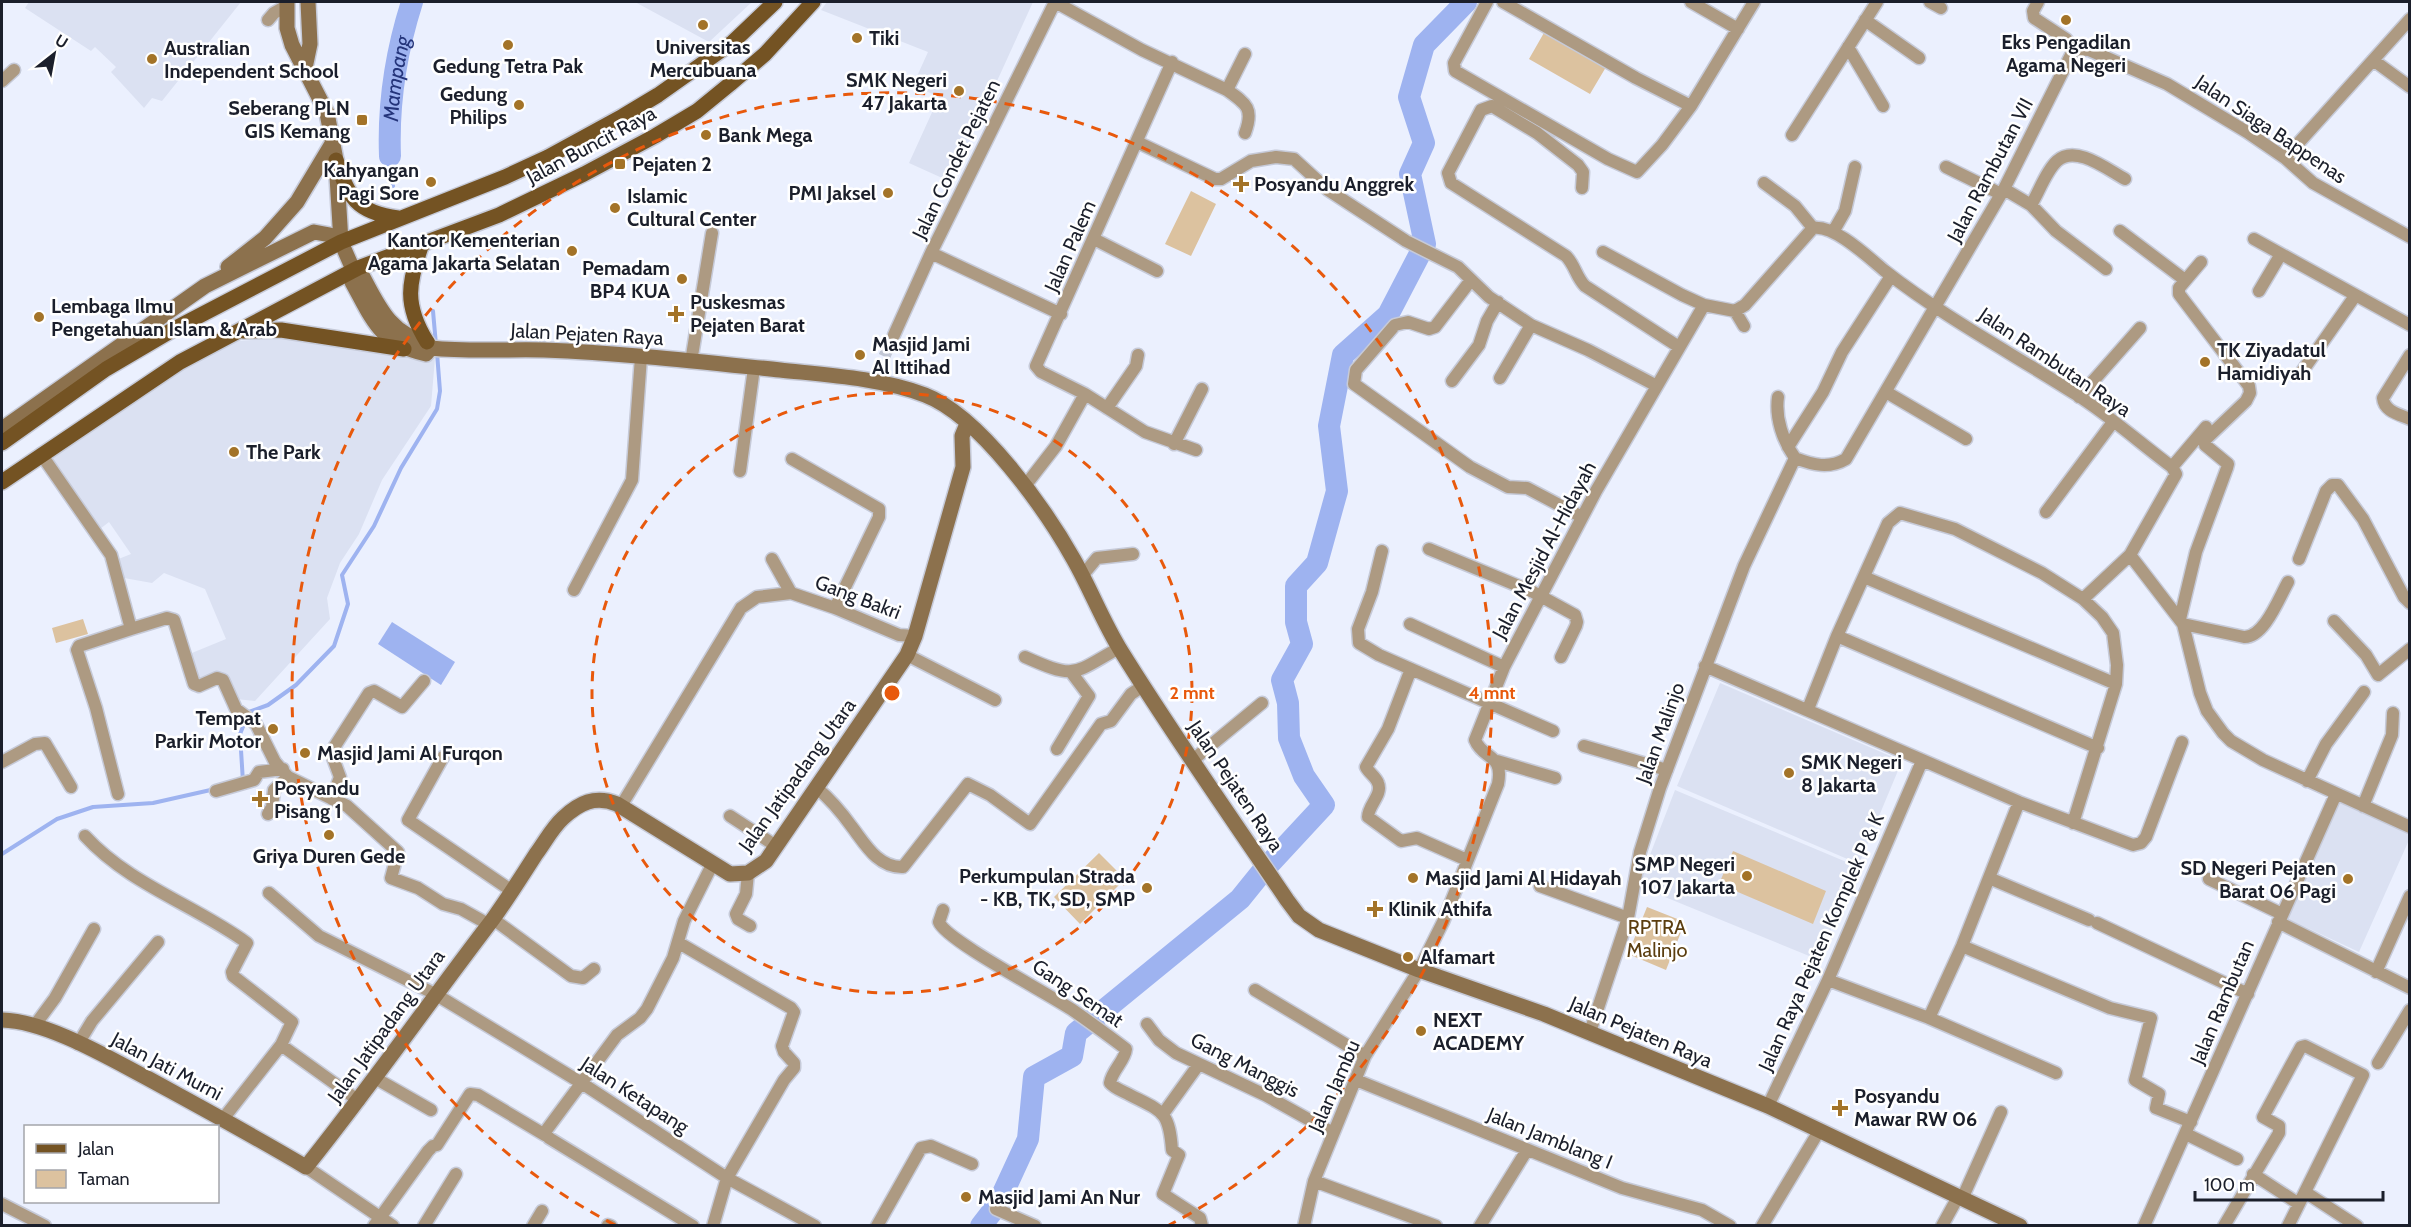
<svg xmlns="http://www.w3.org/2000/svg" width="2411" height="1227" font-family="Cabin,sans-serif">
<rect width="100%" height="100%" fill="#ebf0fe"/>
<!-- built -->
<path fill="#dbe1f2" d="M29,2H241L162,101L152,98L144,108L111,72L116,67L95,47L91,51L25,8Z
M635,2H752L709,42Z
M827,2H1033L951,182L909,163L939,97L913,85L928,52L821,10Z
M280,338L435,358L431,406L382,480L359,534L340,563L327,598L330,619L255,701L236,699L227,680L198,683L187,655L226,639L205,589L164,573L152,583L124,578L116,560L131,554L109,522L100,529L51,459L177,369L238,341Z
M1720,683L1902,761L1859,864L1677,786Z
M1675,790L1856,866L1819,960L1638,886Z
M2340,799L2409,831V840L2359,952L2286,918Z"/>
<!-- green -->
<path fill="#dcc29f" d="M1545,31L1606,67L1590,94L1529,59Z
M1191,191L1216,204L1191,256L1165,244Z
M83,619L88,634L56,643L52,628Z
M1733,851L1826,891L1813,924L1719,884Z
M1099,853L1125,879L1080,924L1054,897Z
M1647,907L1685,922L1666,970L1628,954Z"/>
<!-- water -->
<path fill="#9eb3f0" d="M392,622L455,662L441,685L378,644Z"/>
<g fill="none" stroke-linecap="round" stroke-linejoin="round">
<!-- stream -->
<path stroke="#9eb3f0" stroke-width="4" d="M390,156L393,186
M433,311L436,345
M243,782L240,734L249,712L268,705L296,685L334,646L348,604L342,575L374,526L401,468L437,409L440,391L437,353
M2,854L57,819L93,807L153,803L215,789"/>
<!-- river -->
<g stroke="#9eb3f0" stroke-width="22">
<path id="s1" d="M390,156C388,104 396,52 412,2"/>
<path d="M981,1226L998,1204L1028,1139L1034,1077L1072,1056L1076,1033L1240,899L1261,873L1324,805L1304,776L1289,738L1288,703L1282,680L1302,644L1296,622V586L1317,563L1337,491L1329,426L1343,355L1388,315L1425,244L1410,174L1424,143L1409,97L1424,45L1466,2"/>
</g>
<!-- street-tunnel -->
<path stroke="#c1c6d4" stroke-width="12" stroke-dasharray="12 6" stroke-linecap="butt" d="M877,373L894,335"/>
<defs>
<path id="street" d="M1055,2L1142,50L1227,90
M1487,2L1454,63L1455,71L1608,159L1637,172L1662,145L1691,106L1754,2
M1503,2L1636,78L1691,106
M1691,2L1738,29
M1930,2L1941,8
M2038,2L2033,11L2034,18L2066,39L2074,49
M268,20L274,13L288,5
M1865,20L1919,58
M1848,47L1883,106
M2074,49L2089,50L2167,84L2247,132L2285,158L2313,183L2410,237
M2373,60L2410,87
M1172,62L1036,366L1041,372L1085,394L1145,432L1196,450
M2,81L14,70
M1245,133C1254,109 1247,104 1227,90L1245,54
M1792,135L1877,2
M1137,142L1215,179H1221L1251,161L1276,157L1294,159L1328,190L1406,241L1458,267L1489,297L1531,325L1588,350L1657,386
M2285,158L2410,19
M1946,167L2001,194
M1764,183L1795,206L1813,228
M1582,188L1583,172L1578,165L1537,133L1492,106L1481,110L1448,173L1451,183L1566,256C1575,265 1576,277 1585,286L1679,347
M2004,189L2031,205L2056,231L2106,269
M2031,205C2039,192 2046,171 2057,161C2076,144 2108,170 2125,179
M2120,231L2185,280
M1833,232L1845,211L1855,167
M1094,239L1157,271
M2254,239L2410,325
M1603,252L1682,295L1704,305L1735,311L1745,305L1813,228C1834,224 1869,258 1885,271C1945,318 2013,354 2077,395C2110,416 2140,443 2172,467L2176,474L2130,555L2083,599
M931,253L1061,314
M1471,280L1435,327L1429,329L1408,322L1395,325L1356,370L1354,384L1470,467L1508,487L1527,488L1582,517
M2259,291L2281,254
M1735,311L1744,326
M894,335L931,253L1055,2
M2410,355L2383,398C2384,411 2398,414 2410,419
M691,362L712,233
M2301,373L2355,296
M1500,378L1531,325
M1452,381L1479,345L1487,321L1498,302
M1886,392L1966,439
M1778,397C1775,418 1783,441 1795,458C1813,465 1829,469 1846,459L2004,189L2074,49
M2079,397L2140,328
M1107,408L1136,366L1138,355
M1174,444L1202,389
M1788,447L1823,392L1842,352L1891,276
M41,454L111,555L131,629L167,618L174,620L194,684L199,686L217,678L223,680L236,709L256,724L275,762L288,777L347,806L398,852L391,878L418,888L443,904L461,909L488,924
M792,459L879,509V517L835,608
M2172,467L2206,427
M740,471L754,368
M1025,486L1056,446L1085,394
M2046,512L2113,422
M1429,549L1533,592L1575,615L1577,622L1576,626L1561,657
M1382,551L1372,592L1358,629L1359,643L1379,655L1553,731
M2130,555L2183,624L2200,693L2207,711L2223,733L2231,741L2263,760L2410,827
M772,559L791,593L835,608L899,635L915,636
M2299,559L2326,491L2332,485H2338L2363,519L2404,597L2410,603
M1082,576L1097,558L1133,554
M1864,577L2116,684
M574,590L632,480L641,357
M2180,619L2196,552L2227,468L2228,464L2205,445V440L2246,401L2250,393L2249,386L2179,294V288L2201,262
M2334,621L2366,655L2378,675L2410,649
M1410,624L1504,667
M2183,624L2244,637C2264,638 2279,598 2288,582
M1837,636L2098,748
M907,655L995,700
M1025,657C1077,680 1072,674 1119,648
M1705,666L2019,802L2133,845L2141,843L2146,837L2182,742
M1411,669L1388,729L1366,767C1369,773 1376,777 1378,783C1383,795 1368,805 1368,817L1401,841L1417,838L1467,860
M1808,709L1837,636L1888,523L1900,513L1955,529L2042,573L2083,599L2102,617L2113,633L2117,665L2116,684L2073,823
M1584,746L1667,770
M1057,749L1089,696L1071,672
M443,757L408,820L512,891
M1193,760L1262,703
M1497,761L1555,778
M2,762L35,744L45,743L71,787
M2307,781L2326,744L2364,692
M817,788C830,799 842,813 852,827C865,844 878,868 903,867L968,784L990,795L1030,824L1101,724L1111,721L1131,694L1143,686
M216,791L254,780L259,772L283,769
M118,794L96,708L77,650L79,646L131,629
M332,799L340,777L333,758V749L369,693L374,691L402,707L424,681
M621,806L741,608L757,597L791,593
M2363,806L2392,735L2393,713
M268,814L272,807L274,790L288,777
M730,816L776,846
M85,836C130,885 195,905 247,943L232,972L233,976L292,1022L281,1045L359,1101
M748,873L746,894L736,914L738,919L750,926
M1989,878L2089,920
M2209,879L2282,914
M1540,886L1628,918
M269,893L319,936L435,994L580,1082L727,1178L815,1226
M943,910L939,922C945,940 1051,995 1074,1011C1091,1023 1109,1036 1126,1049C1125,1061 1112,1070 1110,1083C1115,1089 1123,1091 1130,1095C1163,1112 1169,1111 1172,1150L1179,1155L1163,1194L1200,1218L1202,1226
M493,919L571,976L583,978L594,969
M2278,922L2410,988
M2097,923L2248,994
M679,943L791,1008L794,1012L782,1046L784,1052L794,1063V1068L784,1080L727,1178L713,1226
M1962,946L2110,1008L2151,1018L2135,1080L2159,1094L2156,1108L2191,1122
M2376,972L2410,896
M1828,980L1929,1018L2056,1073
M1255,990L1365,1056
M1929,1018L1962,946L2019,802
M1147,1024L1159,1040L1176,1053L1265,1095L1333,1133
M35,1025L55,998L94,929
M1590,1032L1628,918L1640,852L1660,788L1744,566L1795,458
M78,1044L92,1021L158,942
M2378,1063L2410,1010
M375,1078L431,1110
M1356,1080L1622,1188L1702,1210L1730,1226
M1768,1106L1828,980L1922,761
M1163,1114L1199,1064
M223,1119L281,1045
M2186,1134L2237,1159
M306,1167L393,1226
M2253,1174L2299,1204
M1314,1181L1436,1226
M2305,1192L2357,1226
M1962,1199L2001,1112
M2,1204L45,1226
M996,1209L1035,1226
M608,1225L611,1226
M374,1226L428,1151L433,1146L437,1145L470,1094L478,1095L545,1135
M424,1226L456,1174
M533,1226L542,1211
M693,1226L549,1138L545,1132L617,1035L640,1018L647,1009L673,958L684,921L712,865
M877,1226L921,1148L931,1146L972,1164
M1304,1226L1314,1181L1365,1056L1419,970L1443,922L1498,784C1504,753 1483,760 1475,740L1504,667L1541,596L1596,491L1704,305
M1480,1226L1527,1150
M1762,1226L1819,1131
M1942,1226L1958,1197
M2144,1226L2336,794
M2224,1226L2279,1133V1126L2263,1117L2301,1047L2305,1046L2363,1075L2288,1226"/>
<path id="secondary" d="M287,2V28L292,45L327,113L336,160L341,242L355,274L363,277C379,307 391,335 427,342L431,348C469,352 506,349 544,350C623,353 702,362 780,370C827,375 880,378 925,395C980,416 1046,510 1074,560C1091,590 1103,622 1121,651C1173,735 1231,817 1287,900L1299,916L1319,930L1419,970L1544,1014L1768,1106L2020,1226
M305,68L310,44L308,2
M228,267L265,238L297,202L333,142
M355,274L352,282C373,320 380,344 426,354L431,348
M2,429L205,286L314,232L330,235L341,242
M2,1020C47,1021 109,1058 149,1079C202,1108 254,1136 306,1167C371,1086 430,1001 493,919C508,898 522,876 536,854C545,842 552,828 563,818C579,803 595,795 617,804L730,874L748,873L766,861L907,655L915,636L963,467L962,436L967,424"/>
<path id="primary" d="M336,160C349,198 356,212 398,218
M422,244C408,283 404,305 427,342
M243,331L281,330L404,349
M2,443L106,369L174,329L341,242L505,177L548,157L623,116L658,95L733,42L775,2
M2,482L180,362L358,268L499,215L584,174L655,136L697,111L730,84L765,54L813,2"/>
</defs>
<!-- street casing -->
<use href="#street" stroke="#c6cad8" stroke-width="15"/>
<!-- secondary casing -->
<use href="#secondary" stroke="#c6cad8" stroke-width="18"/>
<!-- primary casing -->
<use href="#primary" stroke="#c6cad8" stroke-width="18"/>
<!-- street -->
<use href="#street" stroke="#ad9a82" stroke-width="12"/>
<!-- secondary -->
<use href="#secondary" stroke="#8c714d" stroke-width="15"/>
<!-- primary -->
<use href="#primary" stroke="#745323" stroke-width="15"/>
</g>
<!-- distance rings -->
<g fill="none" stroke="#e8590c" stroke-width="3" stroke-dasharray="10 8">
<circle cx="892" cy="693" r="300"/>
<path d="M615 1225A600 600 0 1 1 1169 1225"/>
</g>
<!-- markers -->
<g fill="#a37328" stroke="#fff" stroke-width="2">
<circle cx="2066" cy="20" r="6"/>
<circle cx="703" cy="25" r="6"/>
<circle cx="857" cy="38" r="6"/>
<circle cx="508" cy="45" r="6"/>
<circle cx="152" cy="59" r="6"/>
<circle cx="959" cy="91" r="6"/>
<circle cx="519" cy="105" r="6"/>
<rect x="356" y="114" width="12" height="12" rx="3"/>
<circle cx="706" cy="135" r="6"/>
<rect x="614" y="158" width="12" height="12" rx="3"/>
<circle cx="431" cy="182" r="6"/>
<path d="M1238 175h6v6h6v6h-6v6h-6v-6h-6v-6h6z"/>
<circle cx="888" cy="193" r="6"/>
<circle cx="615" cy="208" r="6"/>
<circle cx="572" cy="251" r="6"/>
<circle cx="682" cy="279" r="6"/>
<path d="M673 305h6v6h6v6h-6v6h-6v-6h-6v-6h6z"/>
<circle cx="39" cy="317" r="6"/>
<circle cx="860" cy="355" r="6"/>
<circle cx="2205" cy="362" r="6"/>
<circle cx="234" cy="452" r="6"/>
<circle cx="273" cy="729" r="6"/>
<circle cx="305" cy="753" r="6"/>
<circle cx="1789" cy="773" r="6"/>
<path d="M257 790h6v6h6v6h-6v6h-6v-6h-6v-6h6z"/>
<circle cx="329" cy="835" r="6"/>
<circle cx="1747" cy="876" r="6"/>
<circle cx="1413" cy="878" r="6"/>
<circle cx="2348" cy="879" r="6"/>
<circle cx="1147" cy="888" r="6"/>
<path d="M1372 900h6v6h6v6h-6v6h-6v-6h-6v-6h6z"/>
<circle cx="1408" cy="957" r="6"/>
<circle cx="1421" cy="1031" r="6"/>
<path d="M1837 1099h6v6h6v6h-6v6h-6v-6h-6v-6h6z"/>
<circle cx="966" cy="1197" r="6"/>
</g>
<g text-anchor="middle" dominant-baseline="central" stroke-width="5" stroke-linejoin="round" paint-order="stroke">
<!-- poi labels -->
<g font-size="20" font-weight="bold" fill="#1b1f2b" stroke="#fff" text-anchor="start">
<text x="869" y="38">Tiki</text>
<text x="2066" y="42" text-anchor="middle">Eks Pengadilan<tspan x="2066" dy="23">Agama Negeri</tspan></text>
<text x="703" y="47" text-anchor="middle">Universitas<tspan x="703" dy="23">Mercubuana</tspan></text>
<text x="164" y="48">Australian<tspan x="164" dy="23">Independent School</tspan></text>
<text x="508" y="66" text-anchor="middle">Gedung Tetra Pak</text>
<text x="947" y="80" text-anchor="end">SMK Negeri<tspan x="947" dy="23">47 Jakarta</tspan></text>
<text x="507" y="94" text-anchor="end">Gedung<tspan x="507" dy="23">Philips</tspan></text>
<text x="350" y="108" text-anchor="end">Seberang PLN<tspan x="350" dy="23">GIS Kemang</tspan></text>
<text x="718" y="135">Bank Mega</text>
<text x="632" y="164">Pejaten 2</text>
<text x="419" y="170" text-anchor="end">Kahyangan<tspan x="419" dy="23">Pagi Sore</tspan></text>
<text x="1254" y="184">Posyandu Anggrek</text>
<text x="876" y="193" text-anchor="end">PMI Jaksel</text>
<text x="627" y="196">Islamic<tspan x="627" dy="23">Cultural Center</tspan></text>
<text x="560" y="240" text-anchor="end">Kantor Kementerian<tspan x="560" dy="23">Agama Jakarta Selatan</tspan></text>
<text x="670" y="268" text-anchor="end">Pemadam<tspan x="670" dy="23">BP4 KUA</tspan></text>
<text x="690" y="302">Puskesmas<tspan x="690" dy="23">Pejaten Barat</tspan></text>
<text x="51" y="306">Lembaga Ilmu<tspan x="51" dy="23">Pengetahuan Islam &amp; Arab</tspan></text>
<text x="872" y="344">Masjid Jami<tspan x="872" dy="23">Al Ittihad</tspan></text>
<text x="2217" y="350">TK Ziyadatul<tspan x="2217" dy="23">Hamidiyah</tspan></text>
<text x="246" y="452">The Park</text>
<text x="261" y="718" text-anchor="end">Tempat<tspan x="261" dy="23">Parkir Motor</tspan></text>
<text x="317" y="753">Masjid Jami Al Furqon</text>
<text x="1801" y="762">SMK Negeri<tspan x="1801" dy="23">8 Jakarta</tspan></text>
<text x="274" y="788">Posyandu<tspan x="274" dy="23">Pisang 1</tspan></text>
<text x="329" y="856" text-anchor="middle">Griya Duren Gede</text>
<text x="1735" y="864" text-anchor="end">SMP Negeri<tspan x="1735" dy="23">107 Jakarta</tspan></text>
<text x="2336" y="868" text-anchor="end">SD Negeri Pejaten<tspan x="2336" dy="23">Barat 06 Pagi</tspan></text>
<text x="1135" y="876" text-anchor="end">Perkumpulan Strada<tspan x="1135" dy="23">- KB, TK, SD, SMP</tspan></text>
<text x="1425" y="878">Masjid Jami Al Hidayah</text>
<text x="1388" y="909">Klinik Athifa</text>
<text x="1420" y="957">Alfamart</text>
<text x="1433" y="1020">NEXT<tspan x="1433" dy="23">ACADEMY</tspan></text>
<text x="1854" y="1096">Posyandu<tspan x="1854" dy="23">Mawar RW 06</tspan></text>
<text x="978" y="1197">Masjid Jami An Nur</text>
</g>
<!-- street labels -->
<g font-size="20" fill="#1b1f2b" stroke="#fff">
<text transform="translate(2271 129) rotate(34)">Jalan Siaga Bappenas</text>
<text transform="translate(591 145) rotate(-28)">Jalan Buncit Raya</text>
<text transform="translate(956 159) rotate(-64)">Jalan Condet Pejaten</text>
<text transform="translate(1990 170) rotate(-62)">Jalan Rambutan VII</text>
<text transform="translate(1070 246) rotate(-66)">Jalan Palem</text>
<text transform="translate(587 334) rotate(3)">Jalan Pejaten Raya</text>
<text transform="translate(2055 362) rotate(34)">Jalan Rambutan Raya</text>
<text transform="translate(1544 550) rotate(-62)">Jalan Mesjid Al-Hidayah</text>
<text transform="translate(858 597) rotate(21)">Gang Bakri</text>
<text transform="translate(1660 733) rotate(-70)">Jalan Malinjo</text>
<text transform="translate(797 775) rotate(-54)">Jalan Jatipadang Utara</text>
<text transform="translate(1236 786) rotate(56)">Jalan Pejaten Raya</text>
<text transform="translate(1821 942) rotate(-66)">Jalan Raya Pejaten Komplek P &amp; K</text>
<text transform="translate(1078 993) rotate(34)">Gang Semat</text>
<text transform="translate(2222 1002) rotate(-67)">Jalan Rambutan</text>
<text transform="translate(386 1026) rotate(-54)">Jalan Jatipadang Utara</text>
<text transform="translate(1641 1032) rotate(23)">Jalan Pejaten Raya</text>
<text transform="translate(1245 1065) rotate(27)">Gang Manggis</text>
<text transform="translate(167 1066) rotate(28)">Jalan Jati Murni</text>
<text transform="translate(1334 1086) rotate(-66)">Jalan Jambu</text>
<text transform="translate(635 1095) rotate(33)">Jalan Ketapang</text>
<text transform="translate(1550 1138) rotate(22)">Jalan Jamblang I</text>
</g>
<!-- park labels -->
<g font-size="20" fill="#5b3e10" stroke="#fff">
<text x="1657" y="927">RPTRA<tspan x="1657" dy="23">Malinjo</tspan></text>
</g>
<!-- water labels -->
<g font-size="21" font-style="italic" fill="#24347a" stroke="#fff">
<text stroke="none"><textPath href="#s1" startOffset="78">Mampang</textPath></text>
</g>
</g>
<circle cx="892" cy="693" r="9" fill="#e8590c" stroke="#fff" stroke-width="3"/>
<g font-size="18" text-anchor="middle" font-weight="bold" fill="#e8590c" stroke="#fff" stroke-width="5" stroke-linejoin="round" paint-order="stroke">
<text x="1192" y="699">2 mnt</text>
<text x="1492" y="699">4 mnt</text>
</g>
<!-- border -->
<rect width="2411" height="1227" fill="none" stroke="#1b1f2b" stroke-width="6"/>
<!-- legend -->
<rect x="24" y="1125" width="195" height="78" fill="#ffffff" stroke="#a4a5aa" stroke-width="1.5"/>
<rect x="36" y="1144" width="30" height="9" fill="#745323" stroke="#a4a5aa" stroke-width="1.5"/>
<text x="78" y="1155" font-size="18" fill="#1b1f2b">Jalan</text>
<rect x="36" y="1170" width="30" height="18" fill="#dcc29f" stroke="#a4a5aa" stroke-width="1.5"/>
<text x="78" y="1185" font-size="18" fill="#1b1f2b">Taman</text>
<!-- north arrow -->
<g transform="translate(54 54) rotate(31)" stroke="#ffffff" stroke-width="4.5" paint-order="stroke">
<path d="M0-4.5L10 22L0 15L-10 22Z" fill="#1b1f2b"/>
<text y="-9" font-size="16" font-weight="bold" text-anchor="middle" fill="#1b1f2b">U</text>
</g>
<!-- scale -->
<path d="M2195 1191v9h188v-9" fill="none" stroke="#1b1f2b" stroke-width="3"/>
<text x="2204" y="1191" font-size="18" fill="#1b1f2b" stroke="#ffffff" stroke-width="4.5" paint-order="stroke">100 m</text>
</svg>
